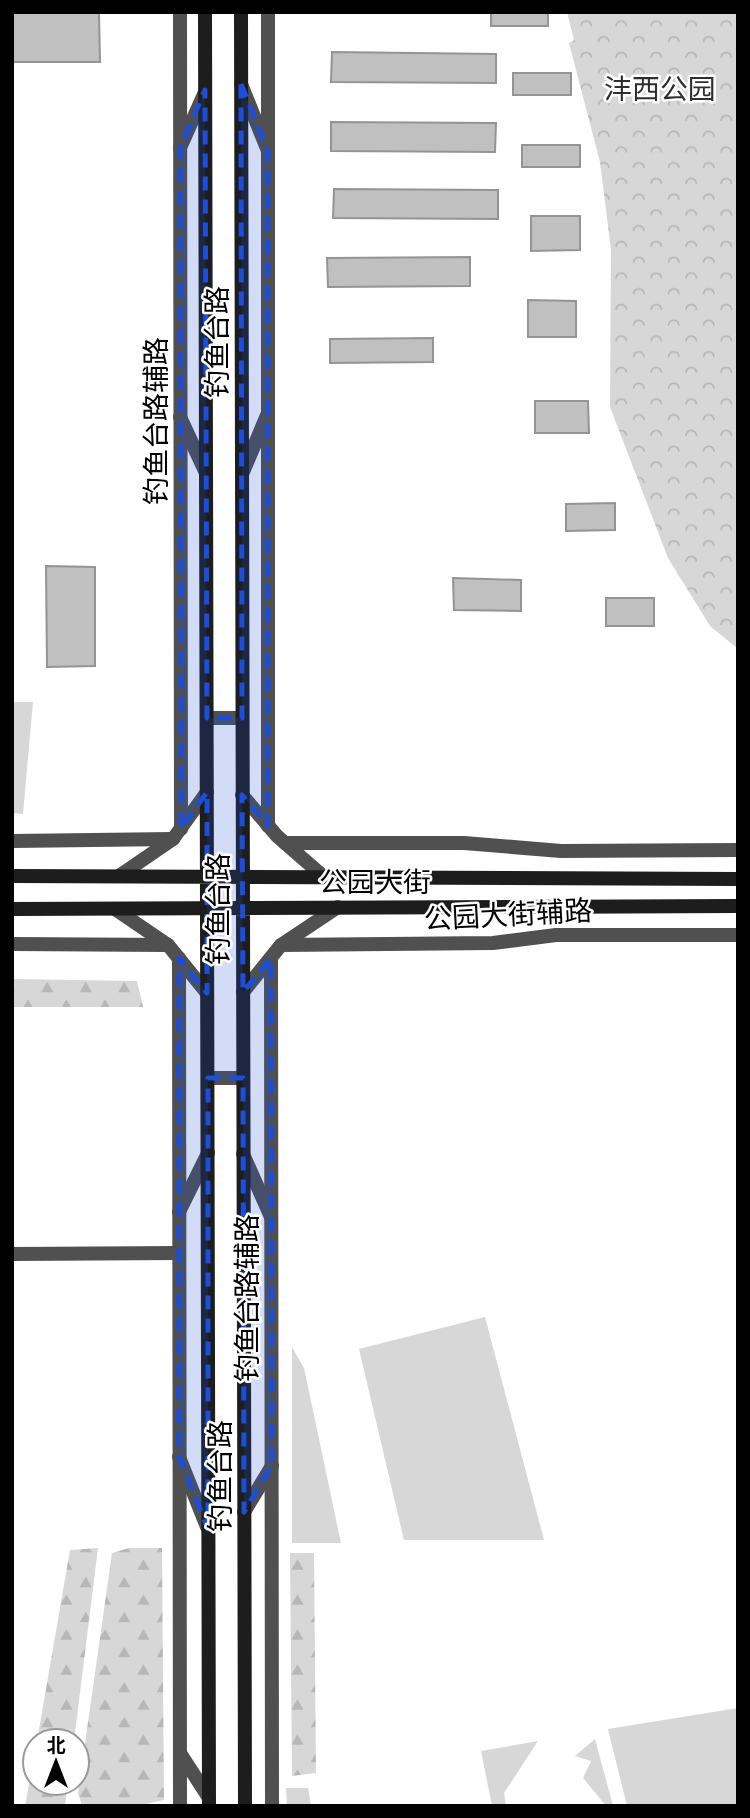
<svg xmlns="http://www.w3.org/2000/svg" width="750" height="1818" font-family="Jost,'Noto Sans SC',sans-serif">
<defs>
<pattern id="forest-firs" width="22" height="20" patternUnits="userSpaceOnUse" patternTransform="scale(1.75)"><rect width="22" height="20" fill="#d7d7d7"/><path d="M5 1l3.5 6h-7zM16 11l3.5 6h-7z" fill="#b7b7b7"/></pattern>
<pattern id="park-crowns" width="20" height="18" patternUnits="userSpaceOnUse" patternTransform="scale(1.75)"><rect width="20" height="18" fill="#d7d7d7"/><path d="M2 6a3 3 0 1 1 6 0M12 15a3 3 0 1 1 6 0" fill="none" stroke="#b7b7b7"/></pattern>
</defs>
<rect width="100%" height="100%" fill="#fff"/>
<!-- grass -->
<path fill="#d7d7d7" d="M12,702H33L23,814L12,813Z
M485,1317L544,1540H404L359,1349Z
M292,1347L304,1368L341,1543H292Z
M738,1708V1806H627L608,1729Z
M595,1739L613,1806H606L583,1778L591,1761L575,1756Z
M538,1741L504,1793L506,1806H492L481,1751Z
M286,1788H308L311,1806H287Z"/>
<!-- forest -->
<path fill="url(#forest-firs)" d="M12,979L137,981L143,1007H12Z
M98,1548L74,1741H37L70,1550Z
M129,1548H162L164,1800L137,1806H82L78,1793L112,1553Z
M290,1553H314L316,1773L292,1776Z
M35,1751V1783H68L65,1806H25Z"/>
<!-- park -->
<path fill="url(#park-crowns)" d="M567,12H738V649L710,626L668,558L610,407L611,250L600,162L569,43L574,40Z"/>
<!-- building -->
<path fill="#c0c0c0" stroke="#949494" stroke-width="2" d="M12,12H99L100,62H12Z
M491,12H548V26H491Z
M332,52L496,54V83L331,82Z
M513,73H571V95H513Z
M331,122L496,123L495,152L331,151Z
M522,145H580V167H522Z
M334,189L498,190V219L333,218Z
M531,216H580V250L531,251Z
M470,257V286L328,287L327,258Z
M528,300L576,301V337H528Z
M433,338V362L330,363V339Z
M535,401H588L589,433H535Z
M615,503V530L566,531V504Z
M46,566L95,567V666L47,667Z
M453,578L521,580V611L454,610Z
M606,598H654V626H606Z"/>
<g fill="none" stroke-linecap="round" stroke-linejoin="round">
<!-- minor -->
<path stroke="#505050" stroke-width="14" d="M180,12L181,829
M268,12V826
M12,841L173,839
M285,843H464L561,851L738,850
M12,944L168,945
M281,945L493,943L556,935H738
M179,958L180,1806
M271,958L272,1806"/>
<!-- tertiary -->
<path stroke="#505050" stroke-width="14" d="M241,84L268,151
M180,148L205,92
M180,417L206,473
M243,472L268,413
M207,718H242
M242,795L277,836L324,877
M119,876L173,839L207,792
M115,909L168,945L207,993
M243,992L281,945L338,907
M208,1078H243
M243,1154L271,1217
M179,1212L208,1153
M12,1254L179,1253
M179,1457L207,1527
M244,1512L272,1466
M180,1753L209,1798"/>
<!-- secondary -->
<path stroke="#1d1d1d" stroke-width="14" d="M205,12L209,1806
M241,12L245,1806
M12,876L738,879
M12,909L738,906"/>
</g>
<!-- marked area -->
<path fill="#1d4ed8" fill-opacity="0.2" stroke="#1d4ed8" stroke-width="5" stroke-dasharray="14 9" stroke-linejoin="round" d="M241,84L268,151V826L242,795L243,992L271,958L272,1466L244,1512L243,1078H208V1529L179,1457V958L207,993V792L181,829L180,148L205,90L207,718H242Z"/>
<g text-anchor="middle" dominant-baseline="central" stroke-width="5" stroke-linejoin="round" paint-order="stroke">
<!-- park labels -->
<g font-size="28" fill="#2e2e2e" stroke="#fff">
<text x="660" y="89">沣西公园</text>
</g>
<!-- street labels -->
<g font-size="28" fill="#000" stroke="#fff">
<text transform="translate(217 342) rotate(-90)">钓鱼台路</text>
<text transform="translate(156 421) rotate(-90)">钓鱼台路辅路</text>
<text x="375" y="882">公园大街</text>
<text transform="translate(218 909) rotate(-90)">钓鱼台路</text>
<text transform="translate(508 915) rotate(-3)">公园大街辅路</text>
<text transform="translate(247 1298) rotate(-90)">钓鱼台路辅路</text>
<text transform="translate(220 1476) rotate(-90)">钓鱼台路</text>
</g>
</g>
<!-- border -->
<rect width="750" height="1818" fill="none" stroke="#000000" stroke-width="28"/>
<!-- north arrow -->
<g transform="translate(56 1762)"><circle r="33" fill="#ffffff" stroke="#999999" stroke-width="2"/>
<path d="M0-5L12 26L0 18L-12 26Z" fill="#000000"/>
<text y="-10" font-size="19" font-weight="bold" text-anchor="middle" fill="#000000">北</text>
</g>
</svg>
